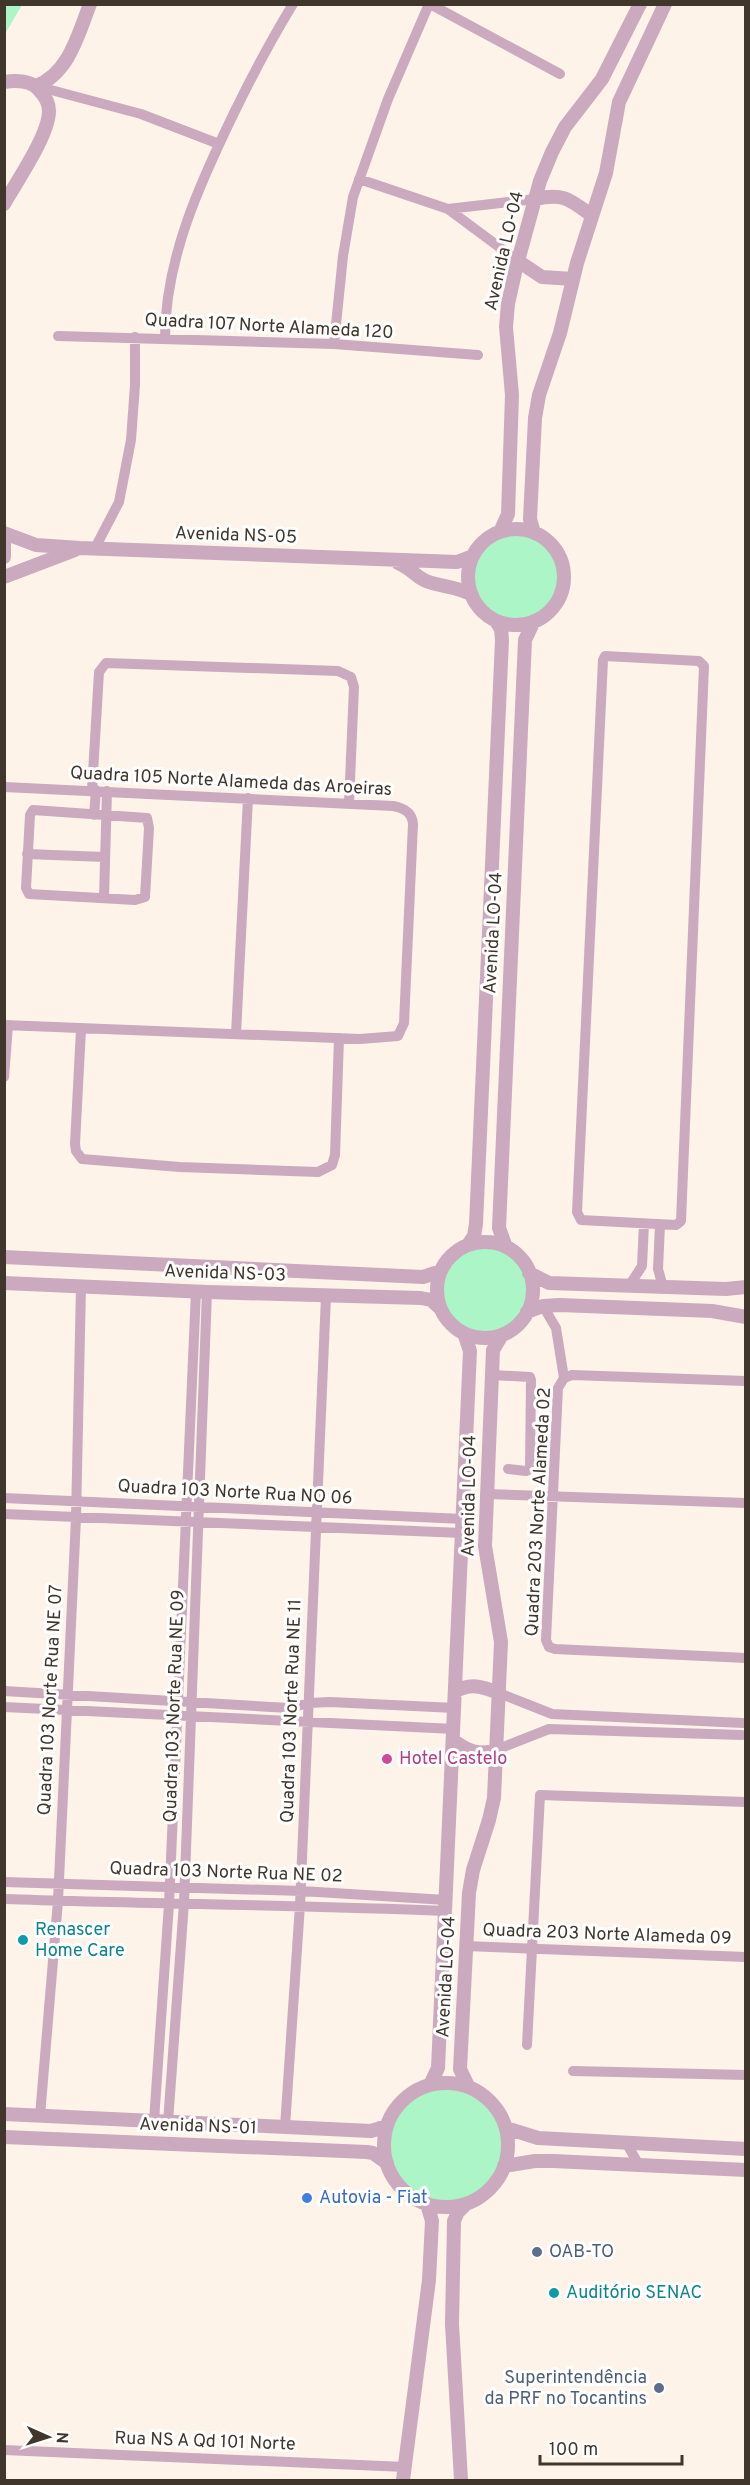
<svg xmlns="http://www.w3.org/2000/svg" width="750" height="2485" font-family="Overpass,sans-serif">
<rect width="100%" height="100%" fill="#fdf3e9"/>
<!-- green -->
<path fill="#abf5c6" d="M5,4L22,5L5,34L4,5Z
M474 577a42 42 0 1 1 84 0a42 42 0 1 1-84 0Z
M443 1290a42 42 0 1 1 84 0a42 42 0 1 1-84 0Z
M390 2145a56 56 0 1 1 112 0a56 56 0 1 1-112 0Z"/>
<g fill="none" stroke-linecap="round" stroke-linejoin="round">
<!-- minor -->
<path stroke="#cbaac0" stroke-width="10" d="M430,4L560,74
M36,86L141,114L219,144
M359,179L448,209L518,261
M448,209L535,199
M58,336L334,344L478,355
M165,338C165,259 200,183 234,113C252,76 271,40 293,4
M334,344L343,256L353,197L388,99L429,4
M95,548L119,502L131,440L135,385V337
M605,656L699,661L704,666L681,1221L676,1225L581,1220L577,1212L603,660Z
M4,787L393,806C404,808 412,812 413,824L404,1023L398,1036L360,1039L4,1025
M92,790L99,672L106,663L338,671L351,677L354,687L349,804
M33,810L147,818L149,828L145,897L135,900L29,894L26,888L30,815Z
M94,815L96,790
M27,854L104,857
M104,898L107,791
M81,1029L75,1144L76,1151L82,1159L180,1167L318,1172L332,1165L335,1155L339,1038
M236,1034L248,798
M4,1077L8,1025
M660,1225L658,1269L663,1287
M629,1286L642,1266L644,1224
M543,1306L556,1328L564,1378
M492,1375L530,1377L531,1380L530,1469L526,1471L508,1469
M746,1381L572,1375L564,1378L558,1388L546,1640L549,1647L555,1649L746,1658
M486,1494L746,1503
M4,1498L463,1519
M4,1514L462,1533
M4,1691L289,1708L309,1703L330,1702L455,1708
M499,1693L552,1714L743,1723
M4,1707L454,1729
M496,1750L549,1729L742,1735
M4,1882L301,1891L446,1900
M4,1899C152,1904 298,1905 445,1911
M466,1946L746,1957
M527,2045L540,1795L746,1802
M573,2071L746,2075
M40,2116L58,1901L76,1518L81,1286
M154,2121L169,1904L196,1291
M168,2122L184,1903L207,1292
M285,2127L300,1905L326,1296
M627,2144L640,2167
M4,2450L405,2467"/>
<!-- tertiary -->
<path stroke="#cbaac0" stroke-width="14" d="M4,82C17,80 31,80 39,90C45,96 49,102 49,111C49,135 17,181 4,204
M36,86C69,73 78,35 90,4
M535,199C564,193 569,199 591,215
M518,261L542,277L573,279
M468 577a48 48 0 1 1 96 0a48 48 0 1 1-96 0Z
M500,532L508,514L512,395L506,327L508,304L516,268L540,181L552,152L565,127L602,79L640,4
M4,533L36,545L80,548L457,562L473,556
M534,533L530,519L535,418L539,395L560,333L577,263L606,173L619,102L665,4
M4,544V557
M398,563C411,568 416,577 426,581C441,587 458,586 472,595
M4,577L75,550
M437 1290a48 48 0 1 1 96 0a48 48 0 1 1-96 0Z
M468,1245L474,1236L476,1224L502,640L501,629L496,621
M506,1247L499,1228L525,640L534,621
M4,1257L423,1277L441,1271
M529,1273L549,1283L726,1289L746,1287
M4,1283L207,1292L421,1298L431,1300L440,1308
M527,1312L543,1306L560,1305L712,1311L746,1317
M455,1692C470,1682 483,1687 499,1693
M453,1740C467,1751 479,1756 496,1750
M384 2145a62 62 0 1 1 124 0a62 62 0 1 1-124 0Z
M430,2085L438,2068L470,1351L464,1333
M468,2086L460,2069L469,1893L473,1870L489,1820L494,1798L501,1642L485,1546L493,1350L502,1335
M4,2114L371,2131L387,2126
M506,2128L538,2138L746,2149
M4,2137L367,2152L373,2153L387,2163
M504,2166L535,2161H553L746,2170
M403,2480L429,2280L432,2221L427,2204
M461,2480L452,2324L454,2221L458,2212L466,2204"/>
</g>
<!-- markers -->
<circle fill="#d1479c" stroke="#fff" stroke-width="2" cx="387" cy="1759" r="6"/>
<g fill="#0f9aa8" stroke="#fff" stroke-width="2">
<circle cx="23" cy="1940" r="6"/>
<circle cx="554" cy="2293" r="6"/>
</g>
<circle fill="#3f7fe0" stroke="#fff" stroke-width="2" cx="307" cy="2198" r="6"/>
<g fill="#5c6f8a" stroke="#fff" stroke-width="2">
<circle cx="537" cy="2252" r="6"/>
<circle cx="659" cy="2388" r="6"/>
</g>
<g text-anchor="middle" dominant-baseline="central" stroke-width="6" stroke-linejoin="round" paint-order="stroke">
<!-- street labels -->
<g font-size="18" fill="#40362c" stroke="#fff">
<text transform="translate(505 251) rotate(-77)">Avenida LO-04</text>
<text transform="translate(269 327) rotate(3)">Quadra 107 Norte Alameda 120</text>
<text transform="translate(236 536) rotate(2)">Avenida NS-05</text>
<text transform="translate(231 782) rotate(3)">Quadra 105 Norte Alameda das Aroeiras</text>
<text transform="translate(494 933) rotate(-87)">Avenida LO-04</text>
<text transform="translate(225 1274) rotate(2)">Avenida NS-03</text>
<text transform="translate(235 1493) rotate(3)">Quadra 103 Norte Rua NO 06</text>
<text transform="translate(470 1496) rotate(-89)">Avenida LO-04</text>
<text transform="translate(539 1512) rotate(-87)">Quadra 203 Norte Alameda 02</text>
<text transform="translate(51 1700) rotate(-87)">Quadra 103 Norte Rua NE 07</text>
<text transform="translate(175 1706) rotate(-88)">Quadra 103 Norte Rua NE 09</text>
<text transform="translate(292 1711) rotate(-88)">Quadra 103 Norte Rua NE 11</text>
<text transform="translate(226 1873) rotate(2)">Quadra 103 Norte Rua NE 02</text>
<text transform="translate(607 1935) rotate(2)">Quadra 203 Norte Alameda 09</text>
<text transform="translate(447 1977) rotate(-87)">Avenida LO-04</text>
<text transform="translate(198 2127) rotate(2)">Avenida NS-01</text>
<text transform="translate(205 2442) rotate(2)">Rua NS A Qd 101 Norte</text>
</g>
<!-- hotel labels -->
<g font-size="18" fill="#b23c85" stroke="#fff" text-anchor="start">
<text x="399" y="1759">Hotel Castelo</text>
</g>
<!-- culture labels -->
<g font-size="18" fill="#0d838f" stroke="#fff" text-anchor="start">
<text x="35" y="1930">Renascer<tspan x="35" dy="21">Home Care</tspan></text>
<text x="566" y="2293">Auditório SENAC</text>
</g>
<!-- shop labels -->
<g font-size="18" fill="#366cbe" stroke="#fff" text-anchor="start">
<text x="319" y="2198">Autovia - Fiat</text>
</g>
<!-- service labels -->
<g font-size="18" fill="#4e5e75" stroke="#fff" text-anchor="start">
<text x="549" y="2252">OAB-TO</text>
<text x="647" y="2378" text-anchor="end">Superintendência<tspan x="647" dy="21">da PRF no Tocantins</tspan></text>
</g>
</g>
<!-- border -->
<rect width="750" height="2485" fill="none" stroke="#40362c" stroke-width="12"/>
<!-- north arrow -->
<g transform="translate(48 2437) rotate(93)" stroke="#ffffff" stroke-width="4.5" paint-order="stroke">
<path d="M0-4.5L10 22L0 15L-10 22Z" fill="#40362c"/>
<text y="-9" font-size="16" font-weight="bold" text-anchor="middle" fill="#40362c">N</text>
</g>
<!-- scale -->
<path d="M540 2455v9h142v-9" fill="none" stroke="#40362c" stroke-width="3"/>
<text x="549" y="2455" font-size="18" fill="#40362c" stroke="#ffffff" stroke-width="4.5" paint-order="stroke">100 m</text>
</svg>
